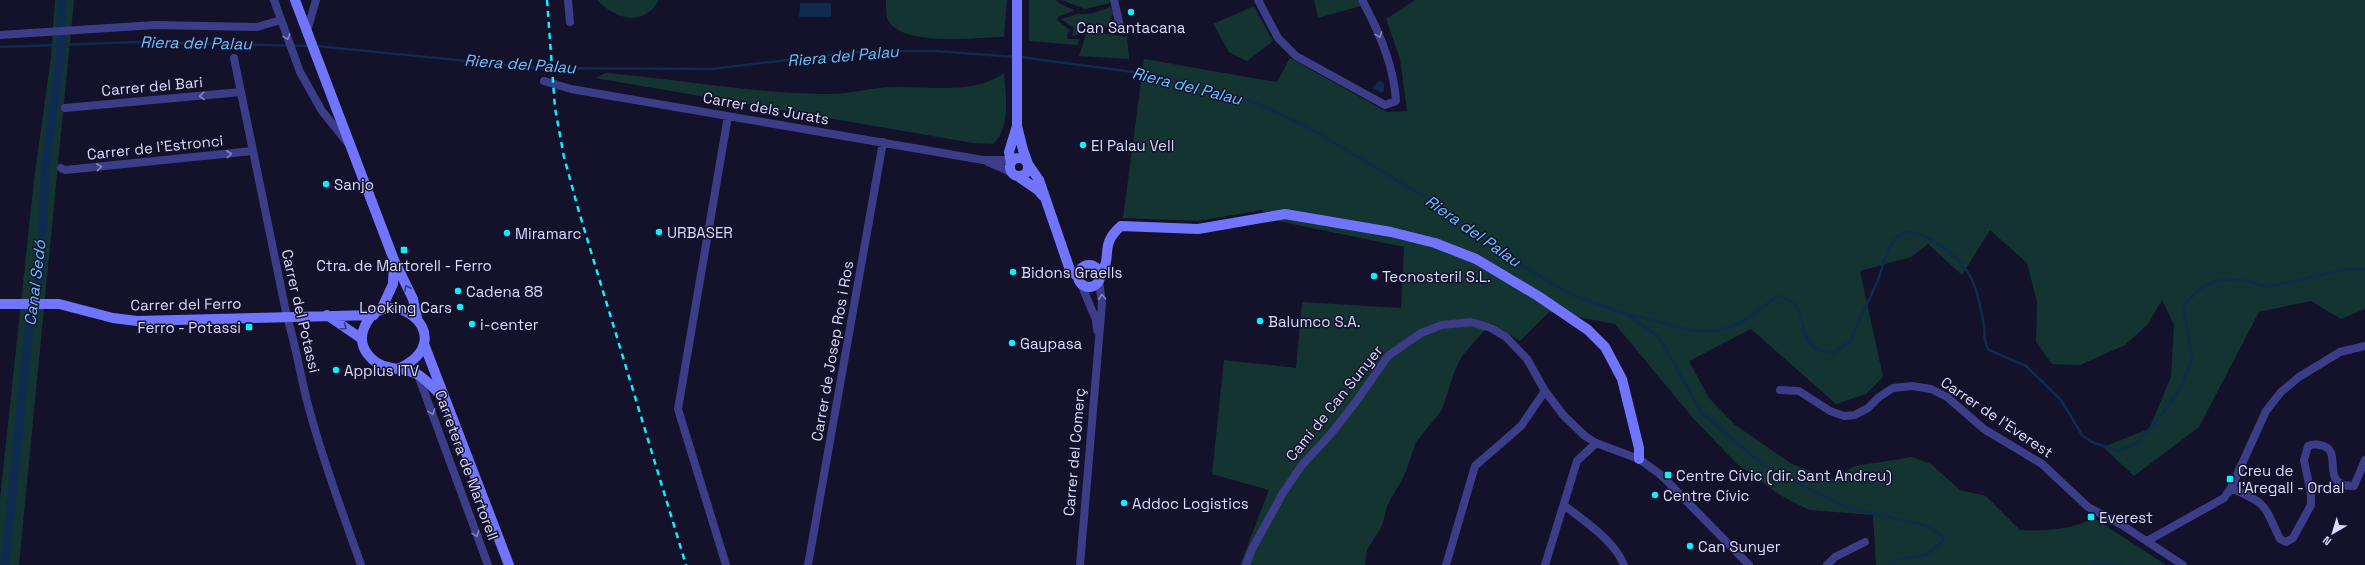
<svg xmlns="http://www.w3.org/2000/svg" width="2365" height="565" font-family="'Space Grotesk',sans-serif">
<rect width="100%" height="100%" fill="#14112a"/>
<!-- green -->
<path fill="#143431" d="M55,0H74L19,565H0V499L34,180L51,57Z
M597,0H659C643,28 616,19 597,0Z
M886,0H1007L1004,37C979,37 898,48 887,18C886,13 886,5 886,0Z
M1029,0H1056L1060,4L1074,10L1072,12L1059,16L1057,20L1070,30L1067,35L1068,39H1079L1077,45L1029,41Z
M1062,0H1109L1110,3L1085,9Z
M1314,0H1357L1361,6L1318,18Z
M1415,0H2365V309L2341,319L2311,301L2259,312L2199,427L2134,476L2103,447L2149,429L2171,377L2174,325L2162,300L2148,324L2125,345L2080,365L2052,364L2036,342L2037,302L2027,263L1990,230L1962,275L1928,244L1911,257L1860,271L1883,377L1866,394L1836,404L1751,329L1689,361L1709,398L1734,424L1792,464L1833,479L1855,466L1912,457L1931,464L1960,490L1986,496L2020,530C2046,531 2071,530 2094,518L2166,565H1876L1873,515L1809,510L1780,495L1736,463L1693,418L1615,324L1549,312L1520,341L1491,323L1462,356L1455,370L1442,410L1416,442L1405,474L1387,506L1382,526L1367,550L1365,565H1240L1269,490L1212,474L1224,360L1296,368L1302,302L1401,308L1404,247L1278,221L1262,210L1198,221L1123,218L1144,59L1277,82L1290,58L1387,112L1407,111L1400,59L1386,19Z
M1254,6L1273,41L1247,61L1229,52L1213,24Z
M1111,7L1113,14L1107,26L1084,23L1078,34L1072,36L1074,28L1061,19L1078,14H1090Z
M1087,31L1127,37L1129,59L1079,56Z
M606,73C680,79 754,94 829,94C851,94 873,87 895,87C930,86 974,95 1004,73C1006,96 1011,127 993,144L973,143L595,78Z"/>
<!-- water -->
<path fill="#0f2b4f" d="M800,3H831V17H799Z
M1380,80L1384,84V91L1382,93L1372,88Z"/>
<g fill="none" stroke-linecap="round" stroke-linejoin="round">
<!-- stream -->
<path stroke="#0f2b4f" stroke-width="2.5" d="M316,46L537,68L711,69L865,51H936L1015,57
M0,47L139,42L309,46
M1020,57L1163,76L1258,104L1308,127L1427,198L1507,257L1572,295L1624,313L1690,330L1717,331L1733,326L1744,321L1776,297L1781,296L1796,305C1808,327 1797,350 1834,353L1850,341L1878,280L1889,247L1897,237L1906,232C1928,232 1955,254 1967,271C1976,284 1980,305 1983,320C1986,330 1982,341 1989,350L2026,366L2061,400L2082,435L2092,442L2118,451L2135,444L2156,422L2180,389L2192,359L2184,311L2185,304L2201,288L2222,279L2247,281L2268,287L2347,269H2365
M1626,314L1659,337L1702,413L1768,469L1846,507L1927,526L1941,535L1944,540L1926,555L1900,559L1890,565
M2092,565L2103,563L2123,565"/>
<!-- canal -->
<path stroke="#0f2b4f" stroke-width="9" d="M5,565L29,328L40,271L46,161L60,60L62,0"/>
<!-- street -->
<path stroke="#3c3d88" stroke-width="8" d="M274,0L300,72L322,111L347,142
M568,0L570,22
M1114,0L1120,26
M1258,0L1278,38L1296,56L1385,105L1396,101C1394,65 1379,31 1362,0
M307,31L316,0
M0,35L155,25L257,27L281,20
M234,58L287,317C297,349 301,381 310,412C324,464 343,514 361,565
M544,81L571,89L983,160H1007L1011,163
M65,108L241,92
M988,162L1011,172
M61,168L65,170L253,151
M1081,284L1096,320L1097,330
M418,375L488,565
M1780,390L1799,391L1830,411L1844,416L1855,415L1868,408L1879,397L1893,388L1912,386L1931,389L1947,397L1984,429L2042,464L2088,507L2122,525L2183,565
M2231,488C2268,504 2263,504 2280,539L2286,542L2293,538L2311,505V494L2304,460L2308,446C2313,444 2315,444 2320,445C2346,449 2317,487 2354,486L2365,460
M1564,505C1585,522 1613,539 1624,565
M2147,541L2224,498L2231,488L2266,411L2281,392L2299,377L2340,352L2365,346
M726,565L678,409L728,116
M808,565L883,142
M1080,565L1102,303L1099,281
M1246,565L1252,549L1283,493L1302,465L1329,436L1355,403L1388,356L1421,333L1442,325L1471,322L1491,328L1506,337L1527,359L1545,391L1564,416L1585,436L1596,443L1639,459L1661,475L1749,565
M1446,565L1475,466L1521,426L1545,391
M1545,565L1577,461L1596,443
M1827,565L1835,557L1865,542"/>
<!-- secondary -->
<path stroke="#7175fe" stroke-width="10" d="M295,0L394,260L413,299L417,318
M1017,0V126L1023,150L1028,164L1039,180L1070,270L1078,277
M1010 167a9 9 0 1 1 18 0a9 9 0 1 1-18 0Z
M1011,163L1009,152L1017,126
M1019,177L1038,190L1043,196
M1078 276a11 11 0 1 1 22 0a11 11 0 1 1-22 0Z
M1100,274C1114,257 1098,246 1121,226L1198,229L1285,214L1391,232L1435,243L1476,259L1538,296L1588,330L1605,347L1622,379L1639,448V459
M0,304H59L113,318L137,321L374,315
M381,310L393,284L394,263
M327,315L362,339
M424,344L509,565
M400,368C466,335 381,275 363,331C358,348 372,364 388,367C398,370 407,369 417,374C428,381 437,391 446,401"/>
<!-- rail -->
<path stroke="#07f2fe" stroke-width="2.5" stroke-dasharray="6 5" stroke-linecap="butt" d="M547,0L555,108L564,157L579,212L686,565"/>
</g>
<!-- one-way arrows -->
<defs><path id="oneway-chevron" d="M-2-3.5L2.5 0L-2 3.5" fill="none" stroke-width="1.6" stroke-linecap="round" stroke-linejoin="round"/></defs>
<g stroke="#8484be">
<use href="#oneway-chevron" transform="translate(1379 35) rotate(70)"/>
<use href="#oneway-chevron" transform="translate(287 37) rotate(70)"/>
<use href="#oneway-chevron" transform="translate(202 96) rotate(175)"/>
<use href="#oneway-chevron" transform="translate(229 154) rotate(-6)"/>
<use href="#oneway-chevron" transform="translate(99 167) rotate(-6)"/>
<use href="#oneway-chevron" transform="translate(1102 297) rotate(-93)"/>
<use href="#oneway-chevron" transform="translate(432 412) rotate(70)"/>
<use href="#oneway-chevron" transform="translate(476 534) rotate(70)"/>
</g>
<g stroke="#39397f">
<use href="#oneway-chevron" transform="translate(407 288) rotate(-116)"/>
<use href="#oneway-chevron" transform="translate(344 327) rotate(35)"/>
</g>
<!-- markers -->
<g fill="#07f2fe" stroke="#14112a" stroke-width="1.5">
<circle cx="1131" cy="12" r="4"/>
<circle cx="1083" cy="145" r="4"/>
<circle cx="326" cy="184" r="4"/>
<circle cx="659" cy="232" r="4"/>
<circle cx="507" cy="233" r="4"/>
<rect x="400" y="246" width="8" height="8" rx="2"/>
<circle cx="1013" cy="272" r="4"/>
<circle cx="1374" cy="276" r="4"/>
<circle cx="458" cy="291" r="4"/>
<circle cx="460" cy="307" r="4"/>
<circle cx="1260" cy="321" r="4"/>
<circle cx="472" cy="324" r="4"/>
<rect x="245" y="323" width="8" height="8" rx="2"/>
<circle cx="1012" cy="343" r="4"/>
<circle cx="336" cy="370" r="4"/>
<rect x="1664" y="471" width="8" height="8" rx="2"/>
<rect x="2226" y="475" width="8" height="8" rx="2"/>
<circle cx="1655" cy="495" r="4"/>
<circle cx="1124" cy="503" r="4"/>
<rect x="2087" y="513" width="8" height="8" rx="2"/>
<circle cx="1690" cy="546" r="4"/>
</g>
<g text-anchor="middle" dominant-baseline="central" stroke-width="3" stroke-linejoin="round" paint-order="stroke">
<!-- poi labels -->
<g font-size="15" fill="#dcdaff" stroke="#14112a" text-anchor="start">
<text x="1131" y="27" text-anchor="middle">Can Santacana</text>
<text x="1091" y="145">El Palau Vell</text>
<text x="334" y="184">Sanjo</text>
<text x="667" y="232">URBASER</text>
<text x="515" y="233">Miramarc</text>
<text x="404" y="265" text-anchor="middle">Ctra. de Martorell - Ferro</text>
<text x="1021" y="272">Bidons Graells</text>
<text x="1382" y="276">Tecnosteril S.L.</text>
<text x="466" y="291">Cadena 88</text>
<text x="452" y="307" text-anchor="end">Looking Cars</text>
<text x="1268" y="321">Balumco S.A.</text>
<text x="480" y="324">i-center</text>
<text x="241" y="327" text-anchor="end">Ferro - Potassi</text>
<text x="1020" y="343">Gaypasa</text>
<text x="344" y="370">Applus ITV</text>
<text x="2238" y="470">Creu de<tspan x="2238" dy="17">l'Aregall - Ordal</tspan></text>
<text x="1676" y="475">Centre Cívic (dir. Sant Andreu)</text>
<text x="1663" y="495">Centre Cívic</text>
<text x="1132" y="503">Addoc Logistics</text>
<text x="2099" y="517">Everest</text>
<text x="1698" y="546">Can Sunyer</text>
</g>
<!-- street labels -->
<g font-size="15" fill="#dcdaff" stroke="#14112a">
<text transform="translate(152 86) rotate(-5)">Carrer del Bari</text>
<text transform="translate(766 108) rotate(10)">Carrer dels Jurats</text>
<text transform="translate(155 147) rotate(-6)">Carrer de l'Estronci</text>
<text transform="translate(186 304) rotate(-1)">Carrer del Ferro</text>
<text transform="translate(301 311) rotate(77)">Carrer del Potassi</text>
<text transform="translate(832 351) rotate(-80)">Carrer de Josep Ros i Ros</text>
<text transform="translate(1334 403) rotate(-51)">Camí de Can Sunyer</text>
<text transform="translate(1997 417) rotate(34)">Carrer de l'Everest</text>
<text transform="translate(1074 452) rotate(-85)">Carrer del Comerç</text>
<text transform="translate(467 465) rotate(70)">Carretera de Martorell</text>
</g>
<!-- water labels -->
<g font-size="16" font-style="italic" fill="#68c1fe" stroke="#14112a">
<text transform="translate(196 43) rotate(1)">Riera del Palau</text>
<text transform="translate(843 56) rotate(-5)">Riera del Palau</text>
<text transform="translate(520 64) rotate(4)">Riera del Palau</text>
<text transform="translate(1187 86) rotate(14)">Riera del Palau</text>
<text transform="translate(1473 231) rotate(35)">Riera del Palau</text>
<text transform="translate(35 283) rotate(-83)">Canal Sedó</text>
</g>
</g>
<!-- north arrow -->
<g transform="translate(2333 533) rotate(218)" stroke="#14112a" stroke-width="3" paint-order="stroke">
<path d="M0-3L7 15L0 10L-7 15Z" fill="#dcdaff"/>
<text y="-6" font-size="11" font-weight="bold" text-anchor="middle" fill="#dcdaff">N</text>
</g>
</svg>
